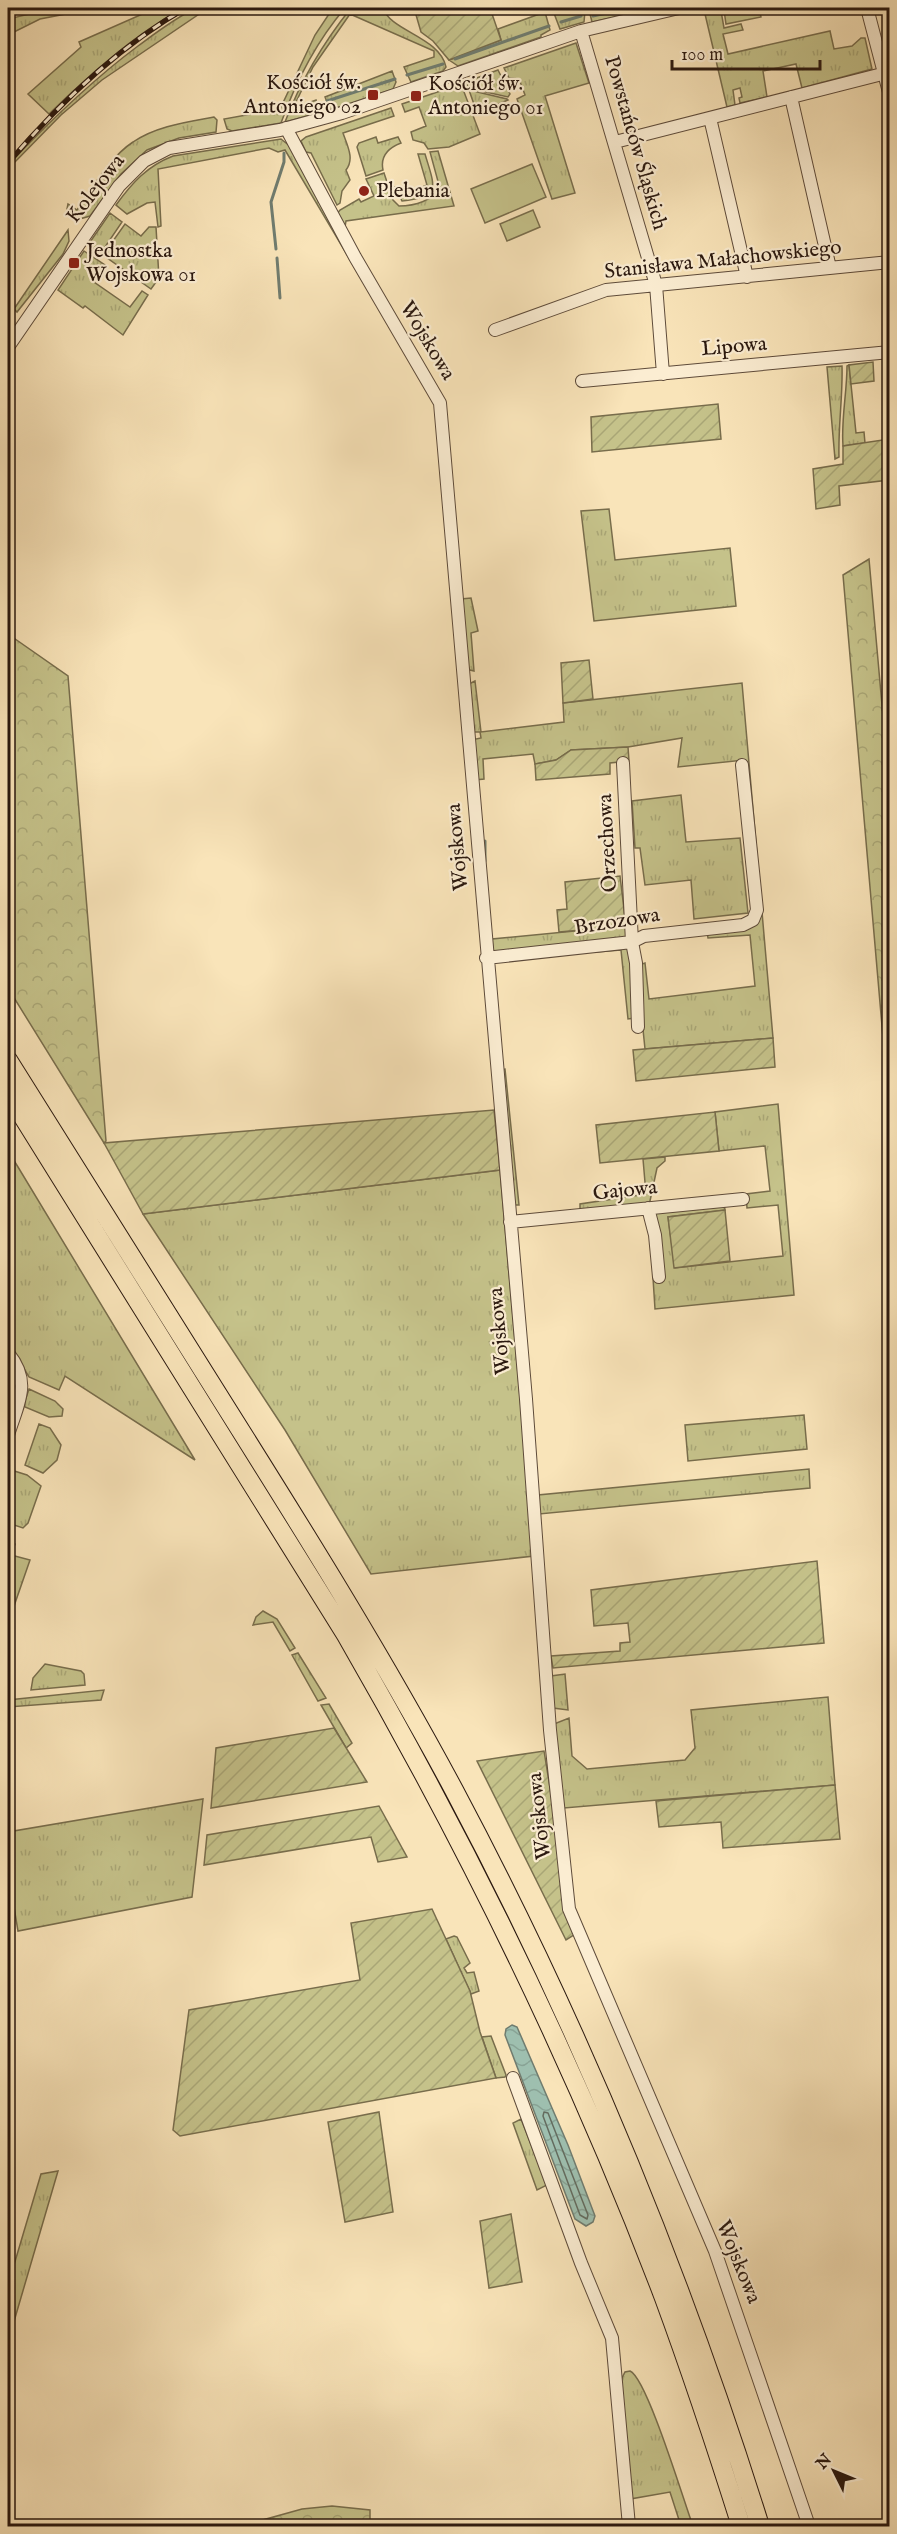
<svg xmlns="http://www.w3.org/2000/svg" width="897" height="2534" font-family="'IM FELL English',serif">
<defs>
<pattern id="grass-tufts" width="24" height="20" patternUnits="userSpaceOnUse" patternTransform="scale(1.5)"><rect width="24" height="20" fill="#c5c28a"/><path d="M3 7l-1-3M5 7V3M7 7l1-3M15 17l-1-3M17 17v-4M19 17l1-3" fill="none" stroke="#a9a676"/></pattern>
<pattern id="forest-crowns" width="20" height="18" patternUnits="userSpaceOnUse" patternTransform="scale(1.5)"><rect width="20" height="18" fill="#c5c28a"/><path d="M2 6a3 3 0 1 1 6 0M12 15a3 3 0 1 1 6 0" fill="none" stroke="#a9a676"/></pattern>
<pattern id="garden-furrows" width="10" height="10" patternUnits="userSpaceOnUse" patternTransform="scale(1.5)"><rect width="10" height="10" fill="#c5c28a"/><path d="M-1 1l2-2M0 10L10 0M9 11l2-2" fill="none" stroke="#a9a676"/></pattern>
<pattern id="water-waves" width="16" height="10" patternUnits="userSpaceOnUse" patternTransform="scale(1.5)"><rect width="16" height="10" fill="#9ebfaf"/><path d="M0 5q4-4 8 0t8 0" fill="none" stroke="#88a395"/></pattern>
</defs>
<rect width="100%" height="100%" fill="#f9e4b9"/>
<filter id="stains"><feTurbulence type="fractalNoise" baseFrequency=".00333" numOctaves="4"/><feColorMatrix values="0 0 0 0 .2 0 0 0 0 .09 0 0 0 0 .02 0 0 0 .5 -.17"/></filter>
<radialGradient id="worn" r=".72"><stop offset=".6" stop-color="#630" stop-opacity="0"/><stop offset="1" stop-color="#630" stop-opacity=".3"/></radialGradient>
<!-- grass -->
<path fill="url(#grass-tufts)" stroke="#786d4c" stroke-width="1.5" d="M47,8H97L40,19L8,35V19L46,10Z
M156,8H183C134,35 89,75 49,114L28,94L81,47L79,42Z
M196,8H208L102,80L61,115L13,164L11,162C51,120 91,81 138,46C157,32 175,18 196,8Z
M333,8H345C316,42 296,81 281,123L232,131L227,129L224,119L280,109L315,35Z
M351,8H383C390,31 440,37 446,67L443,71L411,82L404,67L434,57V51L350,14L313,67L296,102L300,106L316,100L318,113L285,122C301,80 323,43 351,8Z
M552,8H576L579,13L585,11L584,22L560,29Z
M596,8H657L592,22L589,10Z
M736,8H759L761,17L726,24L724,10Z
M721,11L724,28L741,24L743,30L723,34L728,54L830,31L834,49L852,46L861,38H865L872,69L802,88L796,64L763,71L767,97L740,103L739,98L742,97L740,88L733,90L735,105L727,107L705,14Z
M545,12L550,30L541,35V37L458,66L449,60L501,40L498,29Z
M576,43L589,83L545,96L575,193L552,199L517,99L525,95L519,79L509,78L504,68Z
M498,70L510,94L508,97L468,88L466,82Z
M392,71L396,82L393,89L330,110L325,97Z
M461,84L480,134L449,147L428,149L424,143L413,140L411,132L426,126L419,107L405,112L402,104Z
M469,90L507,99L508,100L477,113Z
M391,108L394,116L343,133C347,145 355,159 346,170L350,180L342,191L340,203L337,205L311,153L306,152L301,141L306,137Z
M214,117L217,120L216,132L179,138L147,150L121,174L90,216L80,219L67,209L68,204L77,210C93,187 110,157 133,142C156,126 187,122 214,117Z
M376,137L378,143L398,137L401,143C388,148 380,156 383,170L366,176L357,147L359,143Z
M281,139L291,147L372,297L285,150L278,152L269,148L158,169L161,226L158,227L155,202L147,203L127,214L116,205C132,183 147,166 173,156Z
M438,151L454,206L346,221L345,227L336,215L340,210L359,199L361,202L374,196L366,179L384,173L393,200L399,206C413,206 436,201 439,185L430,152Z
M418,154H425C434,185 443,197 402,201L395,187L400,186L404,196L420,191V188L427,185Z
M110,213L122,222L101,253L88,245Z
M125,224L141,236L149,227H156L159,278L151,289L103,255Z
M68,230L69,241L63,254L17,312L14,309Z
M84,251L105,265L94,282L130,307L142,291L148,295L123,335L85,306L83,308L58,290Z
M849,365L856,433L864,432L865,443L843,446C841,419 847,393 847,366Z
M842,366C843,396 838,426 839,457L835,459L827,367Z
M609,509L615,560L730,548L736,606L594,621L581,511Z
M471,598L478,631L471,633L474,671L470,670L464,659L461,599Z
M475,681L481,732L564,722L563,703L742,683L773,1038L645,1049L640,1000L642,964L645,963L649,999L755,986L750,935L708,938L707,932L756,922L744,760L678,767L682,738L628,747L571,750L556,760L535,764L533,754L483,759L484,779L475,780L471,740L481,738L480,732H471L469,684Z
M681,795L686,842L740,838L748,913L694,919L691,880L645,885L640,848H635L632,801Z
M626,926V937L493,954L492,939Z
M628,948L631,952L635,1018L628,1019L621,950L595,952L597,950Z
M505,1069L519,1205H512L499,1070Z
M778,1104L794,1295L655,1309L653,1278H660L655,1210L724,1203L725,1210L668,1217L675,1268L783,1256L778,1205L747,1208L746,1194L770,1191L765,1146L719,1151L715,1112Z
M8,1151L18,1167L195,1460L65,1376L59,1390L29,1377L17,1357L8,1346Z
M665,1157V1161L657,1168L650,1201L644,1205L580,1212V1204L646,1194L643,1159Z
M500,1170L534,1556L371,1574L285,1430L143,1214Z
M29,1389L55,1401L63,1409L62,1416L49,1417L25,1407L24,1404Z
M804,1415L807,1449L688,1461L685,1425Z
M39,1424L50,1428L61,1445L57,1460L43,1473L25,1465Z
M8,1469L27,1475L41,1486L28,1523L23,1528L8,1523Z
M809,1469L810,1488L539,1514L538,1495Z
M8,1540L15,1544L11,1555L30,1560L14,1606L8,1613Z
M263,1611L277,1619L295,1648L290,1651L273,1622L253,1625L256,1617Z
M298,1653L326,1698L318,1701L292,1655Z
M45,1664L81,1671L84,1674L85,1685L31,1690L33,1678Z
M565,1674L568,1710L553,1708L551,1676Z
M104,1690L101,1700L8,1707V1700Z
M828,1697L835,1785L564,1808L554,1724L569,1718L572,1756L587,1769L685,1760L695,1748L691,1710Z
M329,1704L352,1743L346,1748L321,1705Z
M203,1799L192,1897L18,1931L8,1871V1832Z
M454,1936L457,1937L470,1963L464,1968L467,1973L474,1972L479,1991L471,1994L446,1939Z
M491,2036L506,2075L505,2077L496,2078L482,2037Z
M521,2119L547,2185L537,2190L513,2123Z
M58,2171L8,2342V2285L41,2174Z
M630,2371C647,2378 684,2502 693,2526H681L670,2492L630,2499L621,2380L625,2372Z"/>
<!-- forest -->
<path fill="url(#forest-crowns)" stroke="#786d4c" stroke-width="1.5" d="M869,559L890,795L889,1107L843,575Z
M8,634L68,676L106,1141L104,1143L8,988Z
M332,2506L370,2510V2526H241L302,2509Z"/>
<!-- garden -->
<path fill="url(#garden-furrows)" stroke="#786d4c" stroke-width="1.5" d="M414,8H490L501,40L449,60L433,41L421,32Z
M873,362L874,381L851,384L849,365Z
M718,404L721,439L592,452L591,417Z
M889,439V480L839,486L840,505L816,509L813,469L843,464V446Z
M589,660L593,699L563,703L561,663Z
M628,747L629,761L610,763V774L536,780L535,764L556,760L571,750Z
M620,876L626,926L559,932L557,910L567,909L565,882Z
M773,1038L775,1067L636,1081L633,1050Z
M494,1110L500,1170L143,1214L104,1143Z
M715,1112L719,1151L600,1163L596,1125Z
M725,1210L730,1261L674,1268L668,1217Z
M817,1561L824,1643L553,1668L551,1656L620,1651V1643L630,1642L628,1623L594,1626L591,1590Z
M334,1728L367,1782L211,1808L216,1748Z
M544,1751L574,1935L566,1940L477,1761Z
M835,1785L840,1839L723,1848L721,1822L659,1827L656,1801Z
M379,1806L407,1857L378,1862L371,1837L204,1865L207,1835Z
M432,1909L470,1991L480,2032L496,2078L180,2136L173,2130L189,2010L360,1980L351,1923Z
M379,2112L393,2212L345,2222L328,2122Z
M511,2214L522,2282L489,2288L480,2221Z"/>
<!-- pitch -->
<path fill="#c5c28a" stroke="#786d4c" stroke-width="1.5" d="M532,164L546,197L485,223L471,189Z
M533,210L540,227L507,241L500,224Z"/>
<!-- water -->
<path fill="url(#water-waves)" stroke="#707c6f" stroke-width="1.5" d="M512,2025L517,2027L568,2145L595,2216L593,2222L586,2226L575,2219L505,2035L506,2029Z"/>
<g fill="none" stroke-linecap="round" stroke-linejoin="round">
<!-- shore -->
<path stroke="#646c5f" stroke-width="1.5" d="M544,2112L548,2113L588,2215L587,2219L580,2215L543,2116Z"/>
<!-- stream -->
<path stroke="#707c6f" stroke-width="3" d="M593,16L629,8
M561,22L581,16
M455,59L549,26
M407,75L443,64
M327,101L395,79
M288,114L317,104
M276,249L271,202L284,162V153
M277,258L280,298
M485,841V861"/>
<defs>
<path id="minor" d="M867,8L890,96
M581,31L656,285L663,374
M791,97L830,268
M710,118L747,277
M286,128L355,257L440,403L526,1399L550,1730L569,1909L715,2251L809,2526
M615,142L890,72
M495,330L606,290L890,262
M8,347L119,186L144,161L169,148L280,130L342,113L581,31L679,8
M582,381L890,352
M623,763L632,942L636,963L638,1027
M486,958L632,942L644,936L743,925L753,920L757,910L742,765
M648,1208L655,1235L659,1277
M510,1222L743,1199
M8,1353C32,1382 18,1403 8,1435
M513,2078L581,2263L612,2338L629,2526"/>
<path id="highway" d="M8,1060C81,1177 155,1294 229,1412C307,1536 385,1661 454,1790C579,2025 681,2273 760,2526
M8,1093L346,1635C469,1848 577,2068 664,2298C692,2374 717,2450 741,2526"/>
</defs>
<!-- minor casing -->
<use href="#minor" stroke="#5e4b3a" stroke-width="14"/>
<!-- highway casing -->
<use href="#highway" stroke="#2a180f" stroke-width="20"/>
<!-- minor -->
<use href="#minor" stroke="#fbedd2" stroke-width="12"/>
<!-- highway -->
<use href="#highway" stroke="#f9e4b9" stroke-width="18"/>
<defs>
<path id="rail" d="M8,163C57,106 119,46 186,8"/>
</defs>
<!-- rail casing -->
<use href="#rail" stroke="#2a180f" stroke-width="5"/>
<!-- rail -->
<use href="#rail" stroke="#fbedd2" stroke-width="3" stroke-dasharray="9" stroke-linecap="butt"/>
</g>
<!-- markers -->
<g fill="#8f2418" stroke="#fbedd2" stroke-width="2">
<rect x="367" y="89" width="12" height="12" rx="3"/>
<rect x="410" y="90" width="12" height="12" rx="3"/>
<circle cx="364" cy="191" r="6"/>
<rect x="68" y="257" width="12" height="12" rx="3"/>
</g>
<g text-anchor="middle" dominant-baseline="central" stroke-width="4.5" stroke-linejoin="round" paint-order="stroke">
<!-- poi labels -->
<g font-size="21" fill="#2a180f" stroke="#fbedd2" text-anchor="start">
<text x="361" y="83" text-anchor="end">Kościół św.<tspan x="361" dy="24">Antoniego 02</tspan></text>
<text x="428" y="84">Kościół św.<tspan x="428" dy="24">Antoniego 01</tspan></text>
<text x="376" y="191">Plebania</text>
<text x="86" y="251">Jednostka<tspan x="86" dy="24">Wojskowa 01</tspan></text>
</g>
<!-- street labels -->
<g font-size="21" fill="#2a180f" stroke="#fbedd2">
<text transform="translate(635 143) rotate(74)">Powstańców Śląskich</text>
<text transform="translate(96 189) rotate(-52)">Kolejowa</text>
<text transform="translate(723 260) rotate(-6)">Stanisława Małachowskiego</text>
<text transform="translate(427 341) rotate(59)">Wojskowa</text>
<text transform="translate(734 347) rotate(-5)">Lipowa</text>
<text transform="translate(608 843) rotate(-93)">Orzechowa</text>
<text transform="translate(458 847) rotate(-95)">Wojskowa</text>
<text transform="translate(617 922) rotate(-9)">Brzozowa</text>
<text transform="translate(625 1191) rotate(-6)">Gajowa</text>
<text transform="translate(500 1331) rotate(-95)">Wojskowa</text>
<text transform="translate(540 1816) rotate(-96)">Wojskowa</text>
<text transform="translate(738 2262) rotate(68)">Wojskowa</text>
</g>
</g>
<!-- margin -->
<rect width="897" height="2534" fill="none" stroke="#f9e4b9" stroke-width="30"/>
<rect x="9" y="9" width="879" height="2516" fill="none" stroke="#2a180f" stroke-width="3"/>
<rect x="15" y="15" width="867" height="2504" fill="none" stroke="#2a180f" stroke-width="1.5"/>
<!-- north arrow -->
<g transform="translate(834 2471) rotate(313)" stroke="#fbedd2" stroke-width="4.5" paint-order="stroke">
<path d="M0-4.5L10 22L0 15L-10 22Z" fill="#2a180f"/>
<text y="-9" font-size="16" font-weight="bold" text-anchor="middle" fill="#2a180f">N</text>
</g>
<!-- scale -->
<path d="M672 60v9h148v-9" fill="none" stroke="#2a180f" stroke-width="3"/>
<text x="681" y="60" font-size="18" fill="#2a180f" stroke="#fbedd2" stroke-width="4.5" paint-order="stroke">100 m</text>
<rect width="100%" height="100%" filter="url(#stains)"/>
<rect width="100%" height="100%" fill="url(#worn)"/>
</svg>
